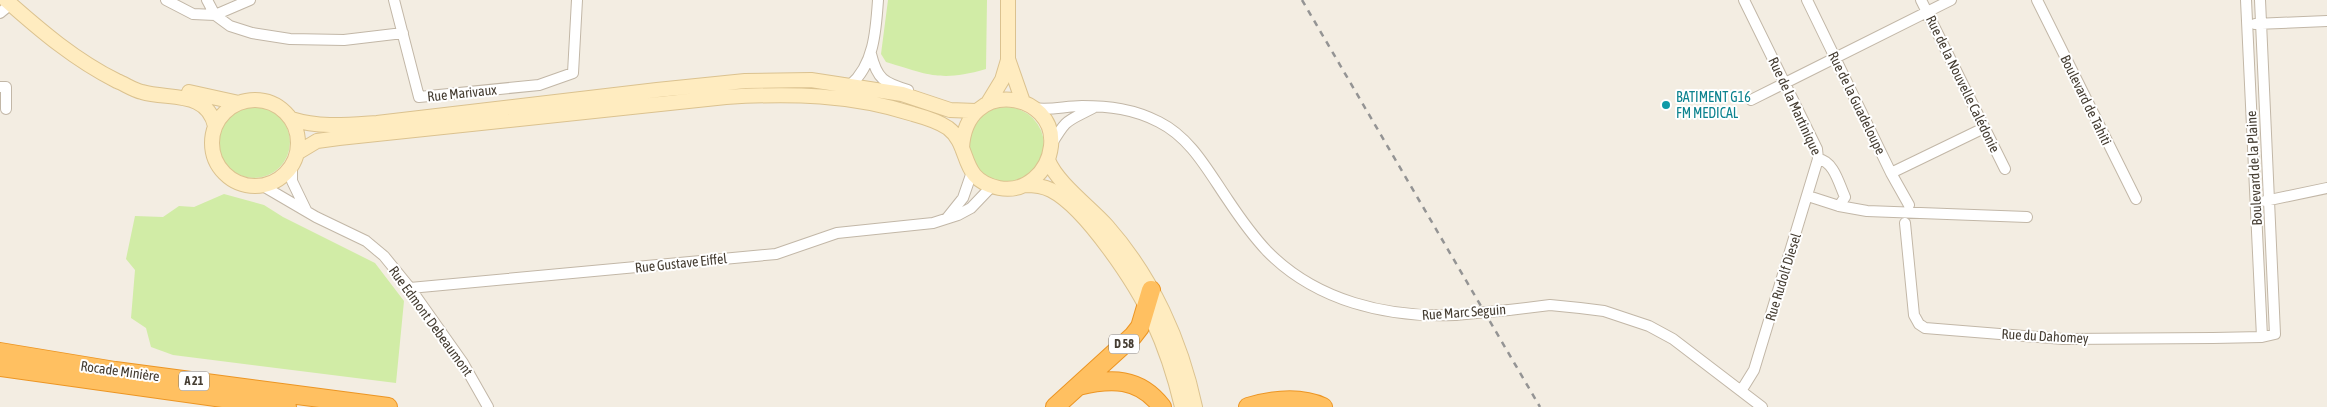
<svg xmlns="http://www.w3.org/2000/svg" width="2327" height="407" font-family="'Asap Condensed',sans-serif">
<rect width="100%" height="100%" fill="#f3ede2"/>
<!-- green -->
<path fill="#d1eca6" d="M888,0H987L986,69C941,82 929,75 886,62L881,54Z
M218 142a36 36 0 1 1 72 0a36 36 0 1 1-72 0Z
M968 145a38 38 0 1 1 76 0a38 38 0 1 1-76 0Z
M224,194L264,205L283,217L375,263L404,301L396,383L173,355L151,347L146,328L131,318L135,270L126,259L135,216L163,217L179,206L194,207Z"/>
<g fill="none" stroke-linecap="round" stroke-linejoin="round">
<defs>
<path id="minor" d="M166,0L193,14L215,15L230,26L252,33L290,39L344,40L403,33
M207,0L215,15L250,0
M394,0L419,97L539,85L573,73L577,0
M1744,0L1817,149L1818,159C1834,161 1839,184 1845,197L1839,206
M1807,0L1891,173L1909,205
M1921,0L2005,169
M2037,0L2136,199
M2246,0L2262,337
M0,13L11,4
M2255,24L2327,21
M871,54C877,79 884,83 908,90
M850,85C874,65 876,30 878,0
M0,87H6V109
M1751,100L1951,0
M1033,108C1050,111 1065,106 1082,106C1109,106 1134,109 1159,122C1191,138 1208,171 1228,200C1240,218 1252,235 1267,251C1316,301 1387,318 1455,315
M1051,145C1067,118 1066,122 1093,108
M292,166V181L306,210
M1891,173L1984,128
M263,186L316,217L366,241L384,256L410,288L463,363L488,407
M1808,196L1839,206L1867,211L2027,217
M2265,201L2327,188
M947,218L963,198L972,172
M1905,223L1914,315L1919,324L1925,328L2063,339L2213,338L2262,337L2275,334L2260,0
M410,288L776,254L837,233L933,223L958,215L971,208L992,186
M1509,310L1550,305L1580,308L1604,311L1649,326L1673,339L1762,407
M1741,391L1754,370L1818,159"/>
<path id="secondary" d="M6,0C41,31 75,60 117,81C125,84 133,90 142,92C169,100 207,90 215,126
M1008,0V59L1023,102
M189,92L239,103
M212 143a43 43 0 1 1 86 0a43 43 0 1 1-86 0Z
M988,103L1002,80L1008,60
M291,119C320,128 347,125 377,123L657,90L745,81L811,80L902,94L950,110L976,111
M297,153L317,141L339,138L726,97C790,93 851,94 913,114C924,117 938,121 948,128C972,146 958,180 999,188C1026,193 1048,172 1051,146C1057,92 966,76 962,148
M1048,160C1057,183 1090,207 1107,226C1152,277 1181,341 1195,407
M1025,185C1034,185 1043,186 1051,190C1086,208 1137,285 1153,321C1166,349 1175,377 1182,407"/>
<path id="motorway" d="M0,352L115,371L388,407
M0,367L287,407
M1078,386C1111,378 1139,377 1162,407
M1055,407L1133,336L1140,327L1151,290
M1248,407C1272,400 1299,396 1323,407"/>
</defs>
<!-- minor casing -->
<use href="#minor" stroke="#c2b7a7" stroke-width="12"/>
<!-- secondary casing -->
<use href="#secondary" stroke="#dbc28f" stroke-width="16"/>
<!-- motorway casing -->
<use href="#motorway" stroke="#ec9523" stroke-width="20"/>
<!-- minor -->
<use href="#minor" stroke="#fff" stroke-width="10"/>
<!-- secondary -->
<use href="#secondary" stroke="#ffecc0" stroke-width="14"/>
<!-- motorway -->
<use href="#motorway" stroke="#ffc061" stroke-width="18"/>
<!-- rail -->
<path stroke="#949494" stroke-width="2.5" stroke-dasharray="6 6" stroke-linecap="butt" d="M1302,0L1540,407"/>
<defs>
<path id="minor-bridge" d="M1455,315L1509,310"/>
</defs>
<!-- minor-bridge casing -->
<use href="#minor-bridge" stroke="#c2b7a7" stroke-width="12" stroke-linecap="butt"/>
<!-- minor-bridge -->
<use href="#minor-bridge" stroke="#fff" stroke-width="10"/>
</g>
<!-- markers -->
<circle fill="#0f9aa8" stroke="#fff" stroke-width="2" cx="1666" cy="105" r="5"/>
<g text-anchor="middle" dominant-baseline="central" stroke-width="4" stroke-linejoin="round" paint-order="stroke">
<!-- shield labels -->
<g fill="#fff" stroke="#7d7770" stroke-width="1">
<rect x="1109" y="334.5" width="30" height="19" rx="4"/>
<rect x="179" y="371.5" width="30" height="19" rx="4"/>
</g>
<g font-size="12" font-weight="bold" fill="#453d32">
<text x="1124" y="344">D 58</text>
<text x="194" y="381">A 21</text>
</g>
<!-- street labels -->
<g font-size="14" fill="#453d32" stroke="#fff">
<text transform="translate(1963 84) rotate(64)">Rue de la Nouvelle Calédonie</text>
<text transform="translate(462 93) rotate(-6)">Rue Marivaux</text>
<text transform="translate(2086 100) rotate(64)">Boulevard de Tahiti</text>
<text transform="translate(1857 103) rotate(64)">Rue de la Guadeloupe</text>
<text transform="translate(1795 106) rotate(65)">Rue de la Martinique</text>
<text transform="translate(2254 168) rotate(-93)">Boulevard de la Plaine</text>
<text transform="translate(681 263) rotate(-6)">Rue Gustave Eiffel</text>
<text transform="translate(1783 277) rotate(-73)">Rue Rudolf Diesel</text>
<text transform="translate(1464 312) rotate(-4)">Rue Marc Seguin</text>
<text transform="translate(431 321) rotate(54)">Rue Edmont Debeaumont</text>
<text transform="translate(2045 336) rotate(3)">Rue du Dahomey</text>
<text transform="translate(120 371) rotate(8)">Rocade Minière</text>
</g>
<!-- culture labels -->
<g font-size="14" fill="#0d838f" stroke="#fff" text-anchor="start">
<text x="1676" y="97">BATIMENT G16<tspan x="1676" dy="16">FM MEDICAL</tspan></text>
</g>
</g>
</svg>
